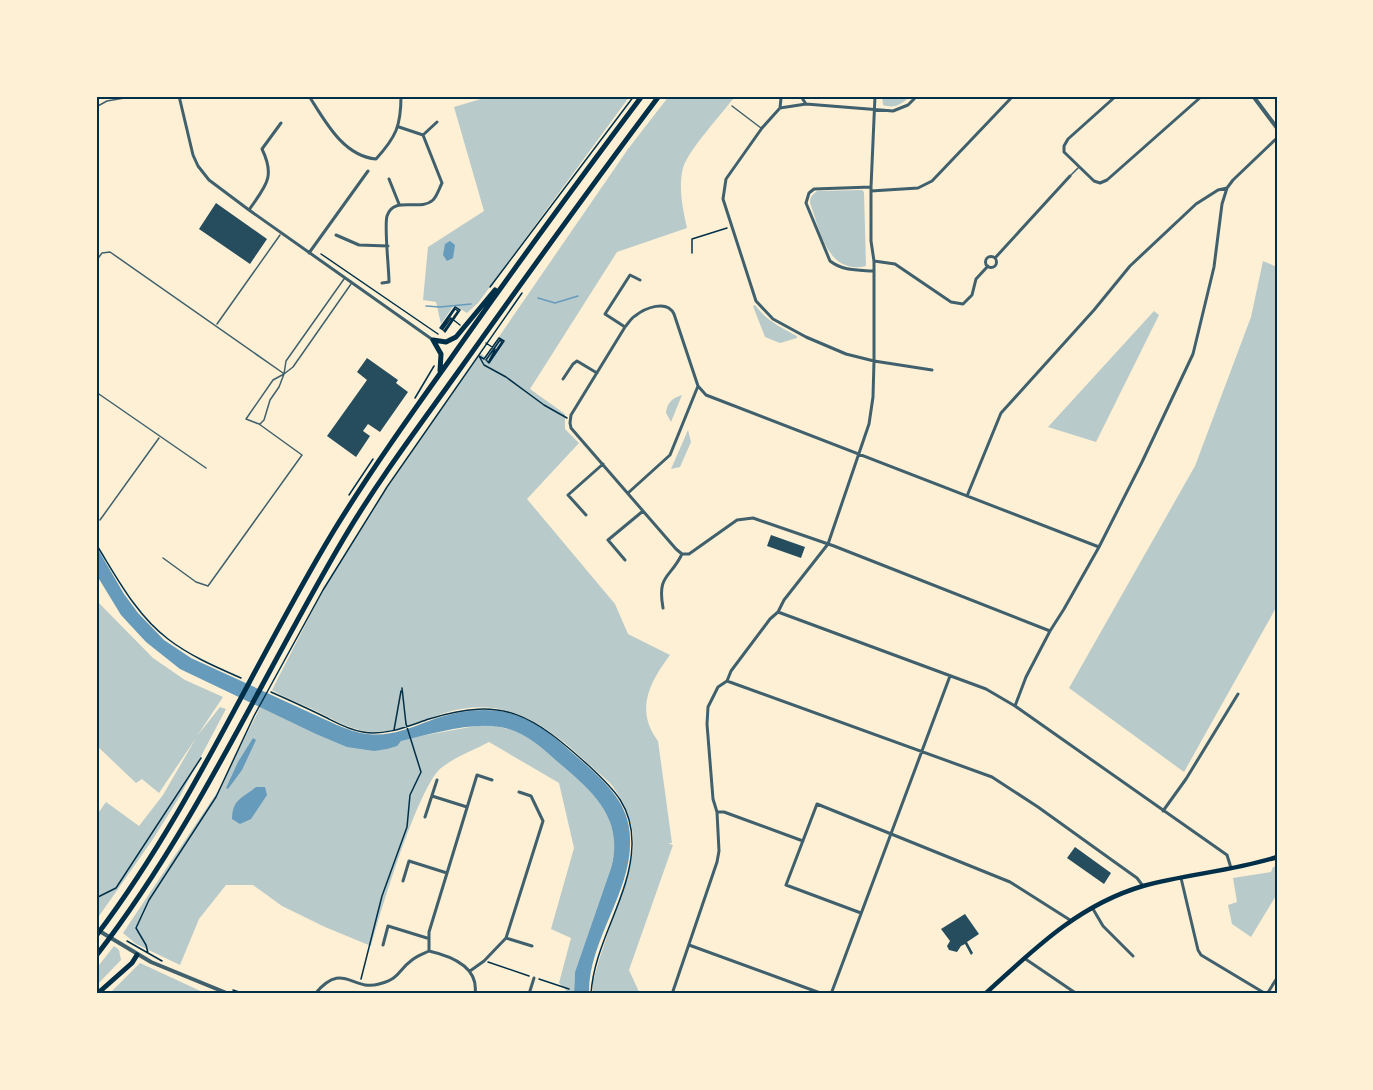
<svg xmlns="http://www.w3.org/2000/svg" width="1373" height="1090" font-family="'DM Sans',sans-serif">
<rect width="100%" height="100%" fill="#fdf0d5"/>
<!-- green -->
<path fill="#b9caca" d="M491,96H630L478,303L467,313L454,305L441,324L436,302L423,300L428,247L484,211L454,107Z
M669,96H735C723,113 688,150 683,168C678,187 683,210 687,228L617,252L530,389L565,414V429L579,443L527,499L615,604L628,634L670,655C649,683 635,710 658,741L672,843H668L673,845L629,970L640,994H593V982L599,960L631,863C631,859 633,854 633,850C635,824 626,803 610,783C561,740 520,692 448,712C424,719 399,733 373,732C350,731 330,717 310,708C297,702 284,697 272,690L323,590L380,499L480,353L485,357L628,149Z
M882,96H910C902,104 895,109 883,105Z
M862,190L864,192L866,266C827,275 820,230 810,203C810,197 812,195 817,191Z
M1263,261L1277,267V606L1184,772L1069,688L1195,466L1251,317Z
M755,305C766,320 780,327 797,336V338L780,343L765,337L753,306Z
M1154,311L1159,315L1096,442L1048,427Z
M682,395L671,422L666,413C667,402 673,398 682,395Z
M688,430L691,442L680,467L671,469Z
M96,600L153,658L185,680L223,697L197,736L220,707L226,709L180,796L153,839L97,919L96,816L106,802L139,826L163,795L196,738L159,793L142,779L136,783L96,745Z
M262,704L325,736L404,739L487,724L525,733L585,780L607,810L615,838V848L611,868L575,972L574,994H567L566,990L559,983L571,938L551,929L574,848L559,783L489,742C474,750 455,757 441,768C418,787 380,913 371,946L325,927L282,906L253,885H226L199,919L180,965L136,944L123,933L218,791Z
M1277,866V894L1251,937L1232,924L1228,905L1237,902L1233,878L1271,872L1273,867Z
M114,946L119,950L121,960L96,986V969Z
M140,963L207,994H109Z"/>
<!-- water -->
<path fill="#669bbc" d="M450,241L455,245L453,258L447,261L443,255L445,244Z
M96,546L124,594L138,613L164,640L191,658L337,725C347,729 357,733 368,734C389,737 410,728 429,721C462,709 498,704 530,721C550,731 567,749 584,763C607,784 629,804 630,837C633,892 588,939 589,994H574L575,972L611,868C625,818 592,791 558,762C541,747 524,731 500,727C470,722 432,734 401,741L397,746L387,749L374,751L347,747L316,734L180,669L146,642L121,615L96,574Z
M253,738L256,740L242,770L228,789L226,788L238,762Z
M256,787H265L267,795L251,819L240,824L232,819C233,798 242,799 256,787Z"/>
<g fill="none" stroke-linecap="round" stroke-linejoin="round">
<!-- stream -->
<path stroke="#669bbc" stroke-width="1.5" d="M538,298L555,303L578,296
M426,306L440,307L471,304"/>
</g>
<!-- building -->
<path fill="#264d5e" d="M216,203L267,239L250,264L199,229Z
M367,358L398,380L396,383L408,392L380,432L368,424L363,431L370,436L356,457L327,436L367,380L357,372Z
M771,535L805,547L801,558L767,546Z
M1075,847L1111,873L1104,884L1067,858Z
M965,914L979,934L967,942L973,953L971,955L965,944L961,946L957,952L949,950L947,946L950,941L941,929Z"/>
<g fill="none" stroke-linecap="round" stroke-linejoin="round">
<!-- path -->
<path stroke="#003049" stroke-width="1.5" d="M692,253V239L727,228
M321,254L438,334
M490,287L634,96
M443,330L440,328L455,307L460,310L445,332
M444,331L458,311L455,309L442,328L443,329L451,318L460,325
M479,356L484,365L506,377L544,405L567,418
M479,356L484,359L499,338L504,341L489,363L487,361
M486,360L500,340L502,342L489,361L495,349L486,343
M415,398L434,366
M349,495L373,459
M96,544C116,576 136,615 168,639C190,656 216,667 241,678
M271,692C289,700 307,708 325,717C337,723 349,730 363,732C386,736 408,726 429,719C505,695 533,716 588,765C614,789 633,807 632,845C631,896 594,942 591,994
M394,730L401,691
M96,898L116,888L201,758
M127,941L162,961
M148,953L146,945L136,928L149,900L216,797L254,716L323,590L387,487L522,293
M488,962L529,976
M361,979L382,896L407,827L410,795L421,772L406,724L402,688
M539,979L569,989
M233,990L245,994"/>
<!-- service -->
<path stroke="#3f606c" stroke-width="1.5" d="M732,106L761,128
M96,107L107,101L136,96
M1071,175L1078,168
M96,261L102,253L110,252L283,373
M217,324L280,235
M96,392L206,468
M260,424L264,420L270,400L279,387L284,374L293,367L351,284
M100,520L159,438
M163,558L196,582L208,586L302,455L259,424L246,419L273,380L284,374L286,361L344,279"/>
<!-- minor -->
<path stroke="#3f606c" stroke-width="3" d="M179,96L193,155L198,166L209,180L249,210L433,340
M309,96C325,121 343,156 376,159C396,137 401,126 401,96
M799,96L802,98L806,104
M917,96L908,105L893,111L806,104L780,108L762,128L726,179L723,199L756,301L773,319L806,337L846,354L874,361L932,370
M1116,96L1068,139L1064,146V152L1094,181L1100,183L1107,180L1202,96
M780,108L781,98L785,96
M423,135L437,122
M389,179L399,204
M871,187L814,189L809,193L806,203L830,261C843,271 856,270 873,271
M871,191L918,188L932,181L1013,96
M249,210C265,186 276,178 262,149L281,123
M336,235L359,245L388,246
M309,253L368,171
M985.5 262a5.5 5.5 0 1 1 11 0a5.5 5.5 0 1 1-11 0Z
M995,258L1070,176
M874,261L895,264L951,302L963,304L972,295L976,279L988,266
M382,283L389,282C389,268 384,227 387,216C394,195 420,212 433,200C437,196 439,189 442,183L423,135L399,127
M625,327L605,314L630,275L640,280
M563,379L573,364L577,361L597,373
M628,493L670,455L698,386
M967,496L1001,413L1094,310L1130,266L1196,204L1218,190L1227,188
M586,515L568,495L603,464
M625,560L608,540L643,511
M663,608C657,574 670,579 682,554
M778,612L986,689L1015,706L1227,855L1231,868
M1050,631L834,546L753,518L737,520L689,554H682L676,549L571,428L570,423L571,415L625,327C628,324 631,318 635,316C645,308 667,299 674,314L698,386L706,395L1099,547
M727,681L992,777L1038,807L1116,863L1137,878L1143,886
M1015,706L1026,677L1050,631L1064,609L1099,547L1142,462L1193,354L1214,267L1222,204L1227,188L1233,180L1277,138
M1277,771V779
M432,796L467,807
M1163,811L1186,779L1238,694
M717,812H724L803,841
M425,817L437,780
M1181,878L1198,950L1201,955L1266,994
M403,881L409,861L447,873
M1093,909L1103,926L1133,956
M861,913L786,885L817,804L1010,882L1070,920
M506,938L532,946
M383,945L388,926L427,938
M689,945L823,994
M429,951V932L477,775L492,780
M1024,958L1077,994
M470,971L484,961L506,938L543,821L531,796L519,792
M315,994C343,960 352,992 379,984C401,978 397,971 412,960C417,956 423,954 429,951C451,956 479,967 475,994
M529,994L534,978
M672,994L717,862L719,851L717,812L713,799L707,724L708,707L718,687L727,681L731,671L770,619L778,612L784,600L828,544L869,424L873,397L874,361V261L871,241V187L875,96
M831,994L950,676
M1267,994L1277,978"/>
<!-- tertiary -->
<path stroke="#3f606c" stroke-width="4" d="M1253,96L1277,128
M96,929L151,962L229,994"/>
<!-- secondary -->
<path stroke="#003049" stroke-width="4.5" d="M985,994C1033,950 1078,905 1143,886C1187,874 1233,871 1277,857"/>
<!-- trunk -->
<path stroke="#003049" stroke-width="5" d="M433,340L446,342L456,337L495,290
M433,340L441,354L440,371
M96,936C191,811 252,666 333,532C369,473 409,417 449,361C512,271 576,184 642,96
M96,956C196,827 261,678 344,538C377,482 417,429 455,376C522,282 589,189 659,96
M97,994L132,963L137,955"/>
</g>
<!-- border -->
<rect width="1373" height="1090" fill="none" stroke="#fdf0d5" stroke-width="195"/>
<rect x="98" y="98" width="1178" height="894" fill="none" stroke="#003049" stroke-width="2"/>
</svg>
